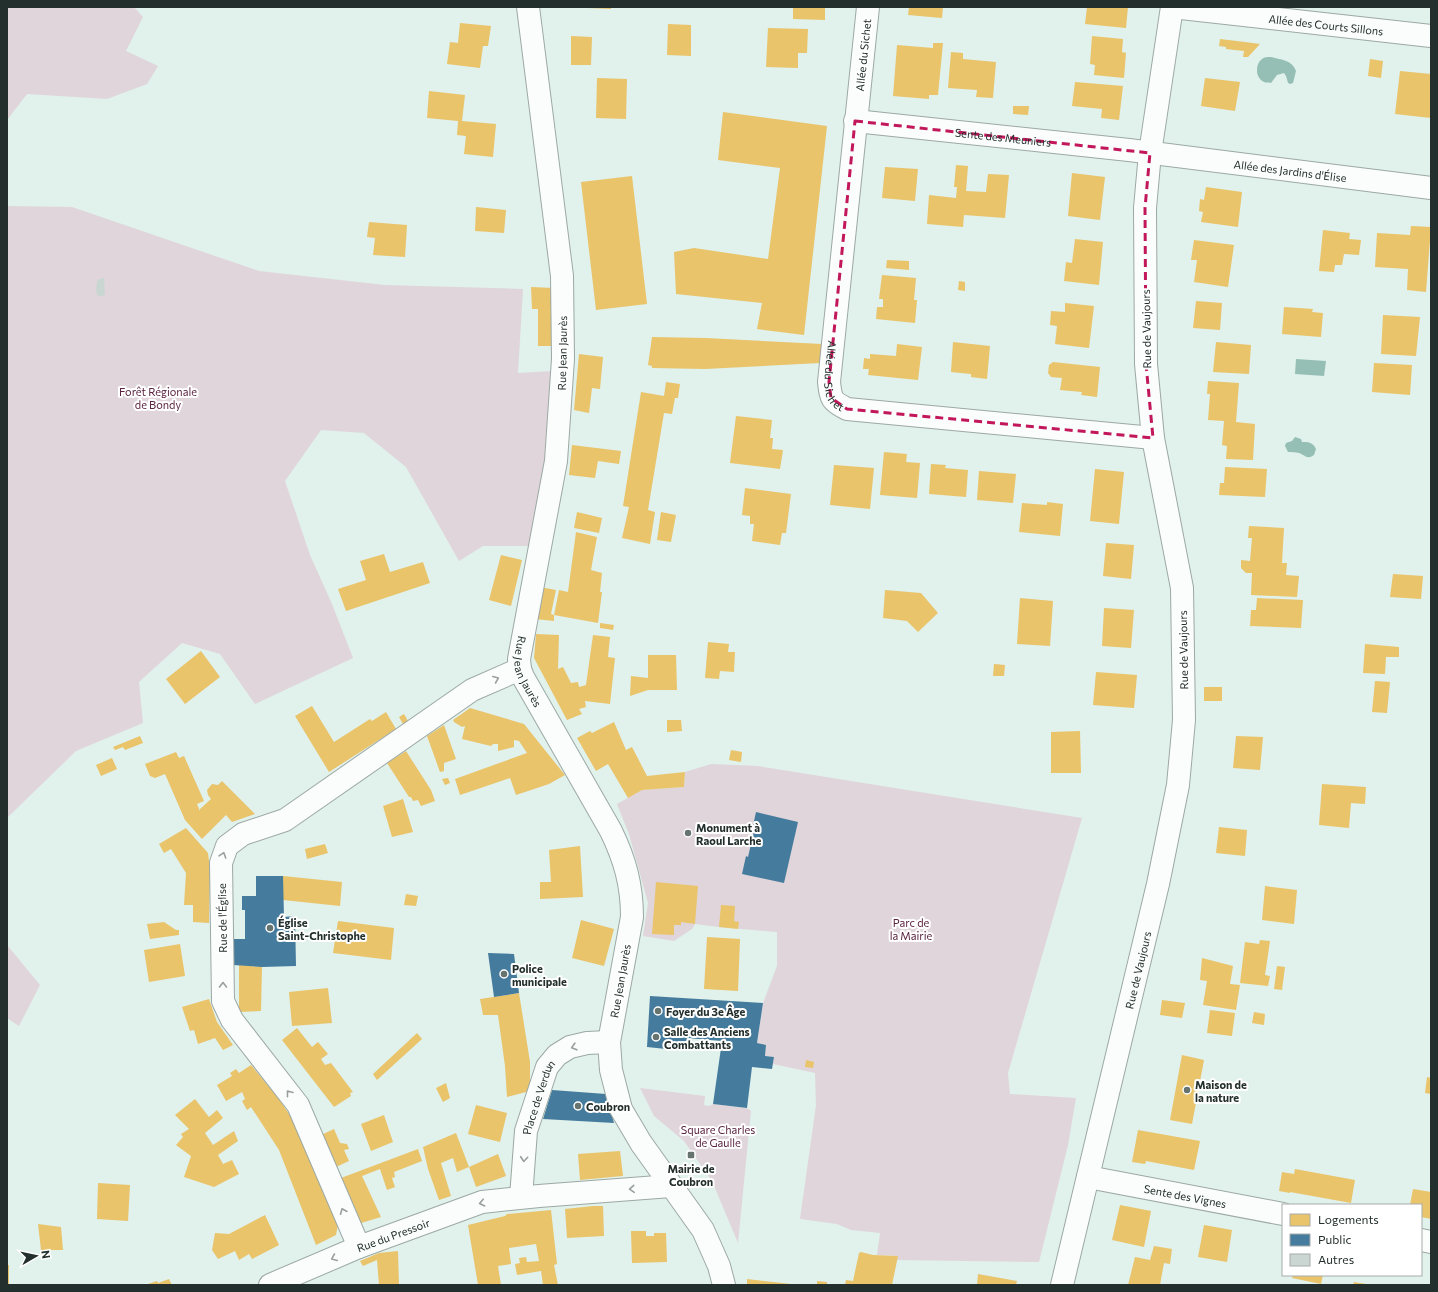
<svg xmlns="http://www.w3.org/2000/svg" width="1438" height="1292" font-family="Commissioner,sans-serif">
<rect width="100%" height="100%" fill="#e1f1ec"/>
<!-- green -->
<path fill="#e0d5da" d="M7,7H134L143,17L126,51L158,66L147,84L107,99L27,94L7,120Z
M7,206L72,207L259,271L385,285L523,289L518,373L552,371L544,482L528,546H483L459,561L406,467L364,433L321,430L285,481L310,555L332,604L353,658L255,704L220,654L182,643L139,682L143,723L76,751L7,818Z
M711,764L758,766L1082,818L1008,1073L1010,1094L1076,1098L1068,1145L1039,1262L897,1260L898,1256L877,1255L880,1233L851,1230L837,1224L800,1219L816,1105L815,1073L773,1064L774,1057L765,1056L766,1045L757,1043L763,1003L777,966V932L719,927L695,924L692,929L674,941L643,936L648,903L629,834L617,804L642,790L684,787L685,772Z
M7,945L40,985L19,1026L7,1018Z
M640,1088L705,1096L704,1105L709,1106L713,1104L747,1108L751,1111L738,1243L712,1181L684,1141L654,1116Z"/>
<!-- water -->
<path fill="#95bfb5" d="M1271,57C1282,60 1292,60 1296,71L1293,83L1290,84L1288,83L1286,76L1284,73L1277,75L1271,83C1268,82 1266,83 1264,82C1255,78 1255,64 1262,59C1264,57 1268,57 1271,57Z
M1296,359L1326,361L1324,376L1295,374Z
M1295,437L1301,439L1302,442C1308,442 1313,442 1316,449L1314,455C1307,460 1305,455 1299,453C1296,452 1291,452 1288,452L1285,446L1286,443L1292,441Z"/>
<!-- homes -->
<path fill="#e9c46a" d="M588,7H611V9L588,8Z
M793,7H825V20L793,19Z
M909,7H943L942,18L908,15Z
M1087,7H1128L1126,28L1085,24Z
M460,23L491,26L488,46H483L480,68L447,64L450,42L458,43Z
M668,24L691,25V56L667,55Z
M768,28L808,29L807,53H798V68L766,67Z
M571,36L592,37L591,65H571Z
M1092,36L1123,39L1122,52L1126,53L1124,78L1094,75L1095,65L1090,64Z
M1220,39L1245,42L1260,44L1248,57H1243L1244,51L1226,49V47L1219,46Z
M933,43H943L938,95H929V99L893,96L897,45L933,48Z
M951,52L963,53V59L996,62L993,98L976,97L977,90L948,88Z
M1370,59L1383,61L1381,78L1368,76Z
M1400,71L1431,74V118L1395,114Z
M597,78L627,79L626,119L596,118Z
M1205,78L1240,82L1235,111L1201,106Z
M1075,82L1123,86L1119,120L1101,118L1102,109L1072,106Z
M429,91L465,95L462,121L496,124L493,157L464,154L466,136L457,135L458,121L427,118Z
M1013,106H1029L1028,115L1013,114Z
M723,112L827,126L804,335L757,329L762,303L676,294L674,252L694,248L768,259L780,168L718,160Z
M956,165L968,166L966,191L986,192L988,174L1009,175L1005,218L964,215L963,227L927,224L929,195L956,198L957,187H954Z
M885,167L918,169L915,201L882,198Z
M1072,173L1105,177L1100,220L1068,216Z
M632,176L647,304L596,310L581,182Z
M1206,187L1242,192L1238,227L1201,222L1203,212L1199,211L1200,199L1204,200Z
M476,207L506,210L504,233L475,231Z
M369,222L407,225L405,257L373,255L375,238L367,237Z
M1411,226L1431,227L1426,292L1407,290L1408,269L1375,267L1377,233L1410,235Z
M1323,230L1350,233L1349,239L1361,240L1359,255L1344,254L1342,265H1335L1334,272L1319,271Z
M1075,239L1103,242L1099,285L1064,281L1066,262L1072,263Z
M1194,240L1234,245L1228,287L1194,282L1197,260H1191Z
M887,260L909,261V270L886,268Z
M882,275L916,278L914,300H917L915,323L876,319L877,307H883V299H879Z
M959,281L965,282V291L958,290Z
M531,287L554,288L555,346H538V309H532Z
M1196,301L1222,303L1220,330L1193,328Z
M1065,303L1094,306L1089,348L1055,344L1057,326L1050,325L1051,311L1065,312Z
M1284,307L1313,309L1312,312L1323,313L1321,337L1282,334Z
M1383,315L1420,317L1416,356L1381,354Z
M652,337L706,338L822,344L820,363L705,369L652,368V366L648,365Z
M953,342L990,346L987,379L971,377V374L951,372Z
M1216,342L1251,345L1249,374L1213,372Z
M897,344L922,347L918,380L868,375L869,369H863L864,358L870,359V354L896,356Z
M579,354L603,357L600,389L592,388L589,413L574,410Z
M1053,362L1100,367L1097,397L1081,395L1082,392L1060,390L1062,378L1051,377L1048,373L1049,365Z
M1374,363L1412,365L1410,395L1372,392Z
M1208,381L1239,383L1236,422L1255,424L1253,460L1226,459L1227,446L1222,445L1224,421L1208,420L1210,394H1207Z
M666,382L680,384L678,398H675L672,414L664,413L648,510L655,512L650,544L622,538L629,507L623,506L641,392L664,396Z
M736,416L772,420L770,438H773L772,449L783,450L780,469L730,463Z
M572,445L621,451L619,464L598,461L595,478L569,475Z
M884,452L907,454L906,462L920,463L917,498L880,495Z
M931,464L946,465L945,468L968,470L966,497L929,494Z
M834,465L874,468L870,509L830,505Z
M1225,467L1267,469L1265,497L1219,495L1220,483H1224Z
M1095,469L1124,472L1119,524L1090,521Z
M979,471L1016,474L1013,503L977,500Z
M745,488L791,494L786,533H782L780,545L752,541L754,524H750V516L742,515Z
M1047,502L1063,504L1060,536L1019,532L1022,503L1047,505Z
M577,512L602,518L599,533L574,528Z
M661,512L676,515L671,542L657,540Z
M1249,526L1284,528L1282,563H1287L1286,575L1299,576L1297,597L1251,595L1252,573H1246L1241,568V560L1250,561L1252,538H1248Z
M576,532L597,537L591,570L602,573L600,592H602L598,623L554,615V621L535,619L540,587L556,590L551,614L554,615L559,590L568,592Z
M1106,543L1134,545L1131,579L1103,576Z
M384,554L390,572L423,562L430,583L346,611L338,589L366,580L360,561Z
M501,555L522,560L511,606L489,600Z
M1393,574L1423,576L1421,599L1390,597Z
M885,590L921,593L938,613L918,632L907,621L883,618Z
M1020,598L1053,601L1050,646L1017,644Z
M1257,598L1303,600L1301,628L1250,626L1251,610H1256Z
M1104,608L1134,610L1131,648L1102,646Z
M600,623L614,625L613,630L600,628Z
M536,634L559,635L558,669L563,667L571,683L578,682L579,687L586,685L593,635L610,637L608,657L615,658L610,704L585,701L586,707L579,709L582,714L567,720L534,658Z
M708,642L729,644L728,652H735L734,672L720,671L719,679L705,678Z
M1365,644L1399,647V657H1386L1385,674L1363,673Z
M201,651L220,677L185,704L166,679Z
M648,655H676L677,690H648L630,696L631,676L648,678Z
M994,664L1005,665L1004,676H993Z
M1096,672L1137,675L1134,708L1093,705Z
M1375,681L1390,682L1387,713L1372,712Z
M1204,687H1222V701H1204Z
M312,706L334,742L370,719L372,721L386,712L396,729L329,772L295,716Z
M470,708L524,724L565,775L549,784L516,795L510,778L460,795L455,779L527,753L519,741L514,740V747L498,751V744H493L491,746L462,739L465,726L462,727L454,722L453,720Z
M404,714L408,721L403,724L399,717Z
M667,720H681L682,731L667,732Z
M614,722L626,750L632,747L647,776L685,772L684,787L642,790L628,798L608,764L596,771L577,738L590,731L592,733Z
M444,725L456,759L444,763V771L440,772L427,736Z
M1080,731L1081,773H1051V732Z
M140,736L143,743L125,750L123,747L115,750L113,747Z
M1236,736L1263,737L1260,770L1233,768Z
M731,750L742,752L741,762L729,760Z
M406,751L431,790L435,801L421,806L418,800L413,801L411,797H409L387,763Z
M176,752L179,758L184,756L204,801L197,804L200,811V809L211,799L208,795L207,790L212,784L218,785L222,781L255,814L232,822L226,815L202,839L185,820L165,774L155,778L150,776L145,764Z
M112,758L117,769L101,776L96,765Z
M448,778L450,783L445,785L442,779Z
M1322,784L1366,787L1365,804L1351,803L1349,828L1319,825Z
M403,799L413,832L392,837L383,806Z
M1219,827L1247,830L1245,856L1216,853Z
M186,828L208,853L210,869L209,923L193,922V905H184L186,873L171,849L164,853L159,844Z
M325,844L328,853L307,859L305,849Z
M580,846L583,897L540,899V882H551L549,850Z
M283,876L342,882L340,906L283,900Z
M656,882L698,886L695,924L681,922V925H674V935L652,934Z
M1265,886L1297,890L1294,924L1262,920Z
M406,894L418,896L416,906L404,905Z
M721,905L735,906L734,921L739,922L738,929L719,927Z
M581,920L614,929L604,966L572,958Z
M338,921L394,928L391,960L333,953Z
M164,922L176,930H179V935L150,939L147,924Z
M707,937L740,939L738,991L704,989Z
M1260,940L1270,941L1265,975L1270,976L1268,986L1240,983L1245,942L1259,944Z
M180,944L185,976L149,982L144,950Z
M1202,958L1233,966L1230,984L1240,985L1236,1010L1203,1005L1207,981L1200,980Z
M239,965L262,967L261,1011L239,1012Z
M1277,966L1285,967L1282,990L1274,989Z
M328,988L332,1023L292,1026L289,992Z
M519,993L530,1062V1091L507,1097L505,1066L498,1015H483L480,999Z
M209,999L217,1022L233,1045L223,1050L215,1038L198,1044L194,1030L190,1031L182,1007Z
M1162,1000L1185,1003L1182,1018L1160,1015Z
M1210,1010L1235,1013L1232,1036L1207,1033Z
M1254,1012L1265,1014L1264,1025L1252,1023Z
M297,1028L312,1047L318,1042L328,1054L321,1059L325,1065L331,1063L353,1092L350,1093L351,1096L334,1107L282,1040Z
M417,1033L422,1039L377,1080L373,1074Z
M1182,1055L1204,1060L1192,1124L1170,1120Z
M806,1060L814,1062L813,1068L805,1067Z
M251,1065L279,1099L303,1135L338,1225L336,1235L316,1245L279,1150L251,1107L247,1110L242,1101L245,1099L242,1092L226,1101L217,1085L232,1076L230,1073L236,1069L239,1073Z
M1427,1077L1431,1078V1094L1425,1093Z
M446,1083L450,1098L443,1102L436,1088Z
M195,1099L209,1117L217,1110L223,1118L205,1133L213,1145L234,1131L238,1141L218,1155L223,1164L232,1160L239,1174L214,1187L184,1177L191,1156L176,1145L183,1137L181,1134L189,1129L175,1115Z
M476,1105L507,1113L500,1142L468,1134Z
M384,1115L393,1142L371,1151L361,1124Z
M334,1129L340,1143L347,1144L349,1149L344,1150L349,1161L336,1167L321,1135Z
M1138,1130L1200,1141L1194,1170L1146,1161L1145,1164L1132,1162Z
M456,1133L469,1167L457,1172L453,1158L441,1163L451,1196L439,1200L428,1169L423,1147Z
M418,1149L422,1161L394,1172L395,1177L392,1178L395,1187L387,1190L380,1169L362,1176L381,1217L361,1223L341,1178Z
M620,1151L623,1176L580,1180L578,1154Z
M498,1154L506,1176L476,1187L469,1167Z
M1295,1169L1355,1180L1351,1203L1290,1192V1193L1279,1191L1282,1172L1294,1174Z
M98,1183L130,1185L128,1221L97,1219Z
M1413,1189L1431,1192V1219L1421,1217V1205H1410Z
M1120,1205L1151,1211L1144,1247L1112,1240Z
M593,1206H603L604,1236L567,1238L565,1209Z
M551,1210L557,1264L554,1265L558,1285H543L541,1271L517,1275L515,1264L520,1263L519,1258L526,1257L527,1262L539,1261L536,1244L509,1248L511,1264L498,1266L501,1285H478L468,1225L505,1216L507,1214Z
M265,1215L279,1245L252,1259L249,1254L239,1260L235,1251L218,1259L212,1250L215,1233L229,1234Z
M38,1224L61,1227L63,1250H41Z
M1204,1225L1232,1230L1227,1262L1198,1257Z
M631,1231H646V1236H654V1233H666L667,1262L632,1263Z
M1154,1246L1172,1249L1170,1264L1164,1263L1160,1285H1128L1135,1257L1150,1260Z
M398,1251L399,1285H379L377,1260L363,1266L360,1261L379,1253Z
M861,1252L873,1255L898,1256L892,1285H845L846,1280L853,1281L859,1253Z
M7,1265H9V1285H7Z
M978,1274L1017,1281L1016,1285H977Z
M1293,1275H1323L1321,1284L1292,1278Z
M169,1279L172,1285H145L157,1281L158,1283Z
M747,1279L791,1284V1285H747Z
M817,1281L827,1282V1285H817Z
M1354,1282L1366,1284V1285H1353Z"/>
<!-- public -->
<path fill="#457b9d" d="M756,812L798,822L784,883L742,874L746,856L748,857L754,831L752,830Z
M256,876H283L284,917L295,916L296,966L262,967L233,965L232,939H245V910H242V896H256Z
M488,953L514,954L519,993L494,997Z
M650,996L763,1003L757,1043L766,1045L765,1056L774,1057L772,1069L752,1067L747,1108L713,1104L722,1041L687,1038L685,1051L647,1047Z
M552,1090L606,1094L614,1123L543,1119Z"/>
<!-- building -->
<path fill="#c9d6d2" d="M104,278L105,294L103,296H98L96,291L97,281L99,279Z"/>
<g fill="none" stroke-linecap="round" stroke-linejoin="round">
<defs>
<g id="minor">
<path id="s1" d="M528,7L562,276L563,359L556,461L519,659L520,669L523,677L611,831C625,860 632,885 632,917L609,1042L611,1070L621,1109L641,1143L703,1230L719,1266L724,1285"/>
<path id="s2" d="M868,7L829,382C831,399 831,401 847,409L1153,438"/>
<path id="s3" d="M1172,7L1431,36"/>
<path id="s4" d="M855,121L1129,150L1431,188"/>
<path id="s5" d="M1088,1177L1283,1214"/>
<path id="s6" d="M521,1197L526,1131L547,1067L557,1055L570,1047L587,1043L609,1042"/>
<path d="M1421,1240L1431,1242"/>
<path d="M359,1247L298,1105L232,1020L223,1001L221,863L227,846L243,834L285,820L472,690L520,669"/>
<path id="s7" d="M270,1285L359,1247L482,1202L539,1196L671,1186"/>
<path id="s8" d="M1062,1285L1158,884L1178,785L1184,720L1182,588L1153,438L1146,364L1145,208L1150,153L1172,7"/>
</g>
</defs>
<!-- minor casing -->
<use href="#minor" stroke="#9ca8a4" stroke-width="24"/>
<!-- minor -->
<use href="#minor" stroke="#fafdfc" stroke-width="22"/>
</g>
<!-- one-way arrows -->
<defs><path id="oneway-chevron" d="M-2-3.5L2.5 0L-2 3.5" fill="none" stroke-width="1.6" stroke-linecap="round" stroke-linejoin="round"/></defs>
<g stroke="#99a09e">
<use href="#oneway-chevron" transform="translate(496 679) rotate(-23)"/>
<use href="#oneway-chevron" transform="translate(223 855) rotate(-72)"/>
<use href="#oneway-chevron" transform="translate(223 985) rotate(-90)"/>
<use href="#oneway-chevron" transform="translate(574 1047) rotate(164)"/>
<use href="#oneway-chevron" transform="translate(289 1093) rotate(-128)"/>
<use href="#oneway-chevron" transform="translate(524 1159) rotate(95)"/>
<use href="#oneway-chevron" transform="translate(632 1189) rotate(176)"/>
<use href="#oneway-chevron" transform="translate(482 1203) rotate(167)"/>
<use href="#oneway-chevron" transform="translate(343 1211) rotate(-113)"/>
<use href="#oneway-chevron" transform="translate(334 1258) rotate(157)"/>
</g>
<!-- marked area -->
<path fill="none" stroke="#c2185b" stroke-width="3" stroke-dasharray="8 5" stroke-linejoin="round" d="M855,121L1150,153L1145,208L1146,364L1153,438L847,409L831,398L829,382Z"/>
<!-- markers -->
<g fill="#66736f" stroke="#fff" stroke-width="1.5">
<circle cx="688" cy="833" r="4"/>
<circle cx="270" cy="928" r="4"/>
<circle cx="504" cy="974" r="4"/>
<circle cx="658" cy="1011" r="4"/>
<circle cx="656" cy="1037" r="4"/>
<circle cx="1187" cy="1090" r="4"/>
<circle cx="578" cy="1106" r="4"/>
<rect x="687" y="1151" width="8" height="8" rx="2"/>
</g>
<g text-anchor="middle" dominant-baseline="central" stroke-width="4" stroke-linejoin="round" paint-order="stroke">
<!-- street labels -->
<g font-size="11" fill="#232f2c" stroke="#fff">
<text stroke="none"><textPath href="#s3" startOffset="155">Allée des Courts Sillons</textPath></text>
<text transform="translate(863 55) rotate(-84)">Allée du Sichet</text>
<text stroke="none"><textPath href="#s4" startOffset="149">Sente des Meuniers</textPath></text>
<text stroke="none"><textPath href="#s4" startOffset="438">Allée des Jardins d'Élise</textPath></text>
<text transform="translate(1146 329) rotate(-91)">Rue de Vaujours</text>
<text transform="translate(562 353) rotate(-89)">Rue Jean Jaurès</text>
<text stroke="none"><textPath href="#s2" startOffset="372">Allée du Sichet</textPath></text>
<text transform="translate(1183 650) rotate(-91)">Rue de Vaujours</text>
<text stroke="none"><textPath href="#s1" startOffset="672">Rue Jean Jaurès</textPath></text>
<text transform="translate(222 918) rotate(-91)">Rue de l'Église</text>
<text stroke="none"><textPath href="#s8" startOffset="324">Rue de Vaujours</textPath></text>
<text transform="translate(620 981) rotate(-80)">Rue Jean Jaurès</text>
<text stroke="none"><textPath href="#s6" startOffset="102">Place de Verdun</textPath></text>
<text stroke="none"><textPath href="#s5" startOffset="99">Sente des Vignes</textPath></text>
<text stroke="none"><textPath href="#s7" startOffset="133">Rue du Pressoir</textPath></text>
</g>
<!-- park labels -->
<g font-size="11" fill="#5a2340" stroke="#fff">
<text x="158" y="391">Forêt Régionale<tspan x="158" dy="13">de Bondy</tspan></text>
<text x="911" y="922">Parc de<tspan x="911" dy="13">la Mairie</tspan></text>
<text x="718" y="1129">Square Charles<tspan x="718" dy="13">de Gaulle</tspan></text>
</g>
<!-- poi labels -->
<g font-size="11" font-weight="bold" fill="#232f2c" stroke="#fff" text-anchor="start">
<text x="696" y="827">Monument à<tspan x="696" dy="13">Raoul Larche</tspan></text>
<text x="278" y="922">Église<tspan x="278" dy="13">Saint-Christophe</tspan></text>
<text x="512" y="968">Police<tspan x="512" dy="13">municipale</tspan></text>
<text x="666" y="1011">Foyer du 3e Âge</text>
<text x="664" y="1031">Salle des Anciens<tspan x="664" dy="13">Combattants</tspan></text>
<text x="1195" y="1084">Maison de<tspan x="1195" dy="13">la nature</tspan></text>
<text x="586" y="1106">Coubron</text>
<text x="691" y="1168" text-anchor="middle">Mairie de<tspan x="691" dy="13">Coubron</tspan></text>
</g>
</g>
<!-- border -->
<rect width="1438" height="1292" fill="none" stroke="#232f2c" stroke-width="16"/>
<!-- legend -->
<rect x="1282" y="1204" width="140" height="72" fill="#ffffff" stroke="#a7acab"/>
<rect x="1290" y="1214" width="20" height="12" fill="#e9c46a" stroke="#a7acab"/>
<text x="1318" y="1224" font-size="12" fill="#232f2c">Logements</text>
<rect x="1290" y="1234" width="20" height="12" fill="#457b9d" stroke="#a7acab"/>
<text x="1318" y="1244" font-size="12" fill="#232f2c">Public</text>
<rect x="1290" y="1254" width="20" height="12" fill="#c9d6d2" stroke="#a7acab"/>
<text x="1318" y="1264" font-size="12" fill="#232f2c">Autres</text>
<!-- north arrow -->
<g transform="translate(36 1256) rotate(81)" stroke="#ffffff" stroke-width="3" paint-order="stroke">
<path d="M0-3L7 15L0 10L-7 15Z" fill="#232f2c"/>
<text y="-6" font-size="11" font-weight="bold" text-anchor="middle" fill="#232f2c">N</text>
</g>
</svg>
